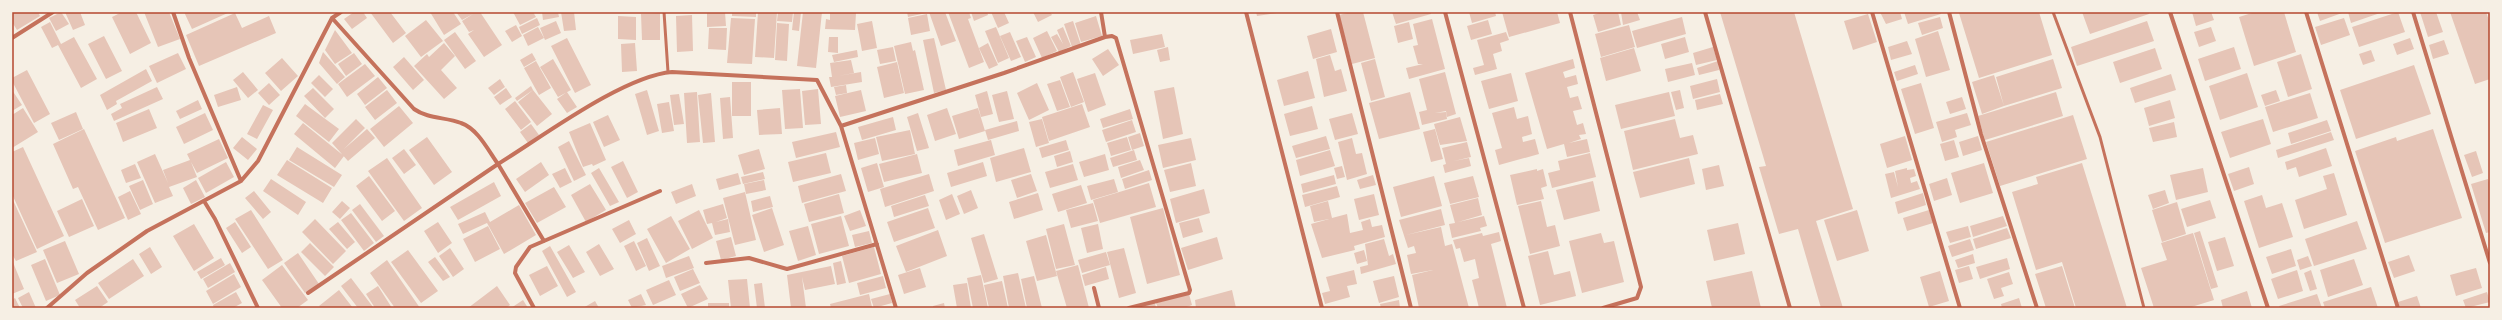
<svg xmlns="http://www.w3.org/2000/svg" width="2502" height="320" font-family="Quicksand,sans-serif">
<rect width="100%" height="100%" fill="#f6efe4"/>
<!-- building -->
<path fill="#e6c5b7" d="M12,12H38L40,16L17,30L12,22Z
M61,12L69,24L56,31L49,18Z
M65,12H80L85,25L73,30Z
M122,12H136L151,43L130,54L112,17Z
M144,12H169L180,39L158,47Z
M184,12H230L192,29Z
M354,12H363L367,18L352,29L344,19Z
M370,12H390L406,33L393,43Z
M430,12H453L461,24L444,35Z
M456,12H480L502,45L484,57L468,34L474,30L469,32L462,21L473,14L462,20Z
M513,12H533L536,17L520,25Z
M542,12H558L559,17L543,20Z
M561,12H574L576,30L564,31Z
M707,12H725L726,26L707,27Z
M732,12H756V17L732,16Z
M758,12H777L774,58L755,57Z
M778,12H793L792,22L777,21Z
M794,12H801L799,31L792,30Z
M803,12H822L816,68L797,66Z
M830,12L856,13L855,30L825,29L826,19L830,20Z
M907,12H926V13L908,17Z
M929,12H945L956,41L941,46Z
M948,12H969L971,18L968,19L984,62L969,68Z
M971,12H987L988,15L974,21Z
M991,12H1004L1009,23L998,28Z
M1033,12H1050L1052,15L1038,22Z
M1256,12H1277V13L1257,16Z
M1351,12H1363L1375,58L1352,64L1339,15Z
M1392,12H1431V14L1396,24Z
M1469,12H1495L1496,16L1472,23Z
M1502,12H1557L1560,23L1509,37Z
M1602,12H1618L1621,25L1598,32L1593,15Z
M1621,12H1637L1640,20L1623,25Z
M1720,12H1794L1853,209L1816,221L1843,308H1821L1798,229L1779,234L1759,167L1766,166Z
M1880,12H1900L1902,19L1886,24Z
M1904,12H1940L1941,14L1908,24Z
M1960,12H2039L2052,55L1979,78L1959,13Z
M2082,12H2149V14L2090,34Z
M2192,12H2211L2214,20L2196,26Z
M2255,12H2284L2296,52L2254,66L2239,17Z
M2317,12H2342V13L2320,21Z
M2348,12H2383L2351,23Z
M2398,12L2405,32L2359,47L2352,27Z
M2420,12H2436L2443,32L2428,37Z
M2450,12H2486L2490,23V79L2475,84Z
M235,13L242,28L269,16L276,33L199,66L186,35Z
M660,13V40H642L641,14Z
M927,14L930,31L911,35L908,18Z
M1868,14L1877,42L1853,50L1844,21Z
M692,15L693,51L677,52L676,16Z
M618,16L636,17V40L618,39Z
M1096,16L1102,36L1081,42L1075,23Z
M1682,17L1686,34L1637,48L1632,31Z
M1940,17L1943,28L1922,35L1918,23Z
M537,18L540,25L522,34L519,27Z
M731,18L755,19L752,64L727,63Z
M2344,18L2350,35L2321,45L2315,27Z
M1432,19L1445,69L1409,79L1406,68L1423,64H1418L1413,46L1418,45L1413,24Z
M426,20L443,41L421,57L405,36Z
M1488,20L1492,34L1471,40L1467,26Z
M556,21L561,33L545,40L540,28Z
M872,21L877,48L862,51L857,24Z
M1073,21L1081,45L1072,47L1064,24Z
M2147,21L2154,41L2077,66L2071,47Z
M50,22L61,44L74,37L97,79L81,88L58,45L52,48L41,27Z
M1409,22L1413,39L1398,43L1394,26Z
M777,23L789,24L787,61L775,60Z
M516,25L522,36L512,42L505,31Z
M1629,25L1635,47L1601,57L1595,34Z
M538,27L544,38L528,46L523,35Z
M996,27L1009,58L998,63L985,31Z
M1063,27L1071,46L1059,52L1051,37L1057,34L1063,44L1057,30Z
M2211,27L2216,41L2199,47L2194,32Z
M709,28H727L726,50L708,49Z
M1331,29L1337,52L1313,59L1307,36Z
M335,30L352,53L335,64L325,50Z
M1047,31L1057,51L1042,58L1033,38Z
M1938,31L1950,70L1926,77L1915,39Z
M455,32L476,61L465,69L444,40Z
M1010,32L1021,57L1011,61L1000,36Z
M1506,32L1509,40L1500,43L1502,51L1493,54L1497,69L1475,75L1473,68L1484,65L1477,40Z
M1162,34L1165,47L1133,54L1130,40Z
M104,36L122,71L106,79L88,44Z
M829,37H838V53L828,52Z
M1027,37L1036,57L1025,62L1016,41Z
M1685,37L1689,52L1665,59L1661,44Z
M567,38L591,85L575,93L551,46Z
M934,38L946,90L934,93L923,40Z
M2410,38L2414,49L2397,55L2393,44Z
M2444,40L2449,54L2433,59L2429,45Z
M1907,41L1912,54L1891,60L1888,47Z
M911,42L913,51L915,50L924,90L905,94L894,46Z
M444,43L455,56L441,70L457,88L444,99L414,66L427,54L429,57Z
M635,43L637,71L622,72L621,44Z
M988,43L998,65L989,69L979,48Z
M893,47L896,61L880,64L877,50Z
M1168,47L1170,60L1160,62L1157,50Z
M1713,47L1717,60L1696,65L1693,53Z
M2234,47L2241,69L2205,81L2198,59Z
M1634,48L1641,71L1606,81L1600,58Z
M2155,48L2162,69L2120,83L2113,62Z
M1108,49L1119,65L1103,76L1092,59Z
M857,50L858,57L834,62L832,55Z
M2371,50L2375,61L2363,65L2359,54Z
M323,52L345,77L337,84L319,63Z
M178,53L186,69L157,83L149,66Z
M354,53L362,64L346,76L338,64Z
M532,53L536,60L524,67L520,60Z
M2301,54L2312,89L2288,97L2277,62Z
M1330,55L1335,71L1341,69L1347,91L1324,97L1316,59Z
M404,57L424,80L413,90L393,67Z
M282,58L298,76L281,91L265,73Z
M553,59L571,90L558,97L540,67Z
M1375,59L1385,97L1371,101L1361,63Z
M1573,59L1575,68L1563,72L1565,78L1576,75L1578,84L1567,87L1570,98L1578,96L1582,109L1573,111L1577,125L1583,123L1586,134L1579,135L1581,139L1569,143L1587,139L1590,152L1567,157L1564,144L1547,149L1525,73Z
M2053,59L2062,88L2004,106L1996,77Z
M851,60L854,73L838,76L861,72L862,82L831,87L829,77H832L830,63Z
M536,61L551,88L539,95L524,68Z
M1718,61L1719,70L1699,75L1697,68Z
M897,62L904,93L884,98L877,67Z
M1692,63L1695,75L1668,82L1665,69Z
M365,64L375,76L347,97L338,84Z
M1915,65L1918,74L1897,81L1894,72Z
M2414,65L2431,114L2356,139L2340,90Z
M146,69L152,81L116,101L117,104L107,110L100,95Z
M27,70L50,114L34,123L12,81V78Z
M1308,71L1315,98L1284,106L1277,80Z
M243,72L258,90L248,98L233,80Z
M1073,72L1084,102L1071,107L1060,77Z
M1445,72L1456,114L1447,117L1446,111L1435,113L1446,112L1447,119L1422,125L1419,112L1427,110L1419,79Z
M1095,73L1106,105L1088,112L1077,79Z
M1511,73L1518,101L1489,109L1481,81Z
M2247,73L2258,107L2220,120L2209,86Z
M2171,74L2176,90L2135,103L2130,88Z
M319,75L333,89L325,97L311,83Z
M1994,75L2004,106L1982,114L1972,82Z
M378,77L387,88L365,105L357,94Z
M500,79L505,87L494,95L488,88Z
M1717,79L1720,92L1693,99L1690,86Z
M1060,80L1070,107L1057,111L1047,84Z
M732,82H751V116H732Z
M269,83L280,95L269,105L258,93Z
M1037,83L1049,110L1029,120L1017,93Z
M1921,83L1934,128L1915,134L1901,89Z
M846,85L847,93L836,95L834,87Z
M531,86L533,90L517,101L515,98Z
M157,87L163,99L114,121L111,114L122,108L120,104Z
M237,87L241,100L218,107L214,95Z
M1174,87L1183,134L1163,139L1154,91Z
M313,88L334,109L325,118L304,96Z
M506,88L512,97L500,105L494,97Z
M800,89L803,128L785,129L782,90Z
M818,89L821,124L805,125L802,91Z
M12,90L22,105L12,111Z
M387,90L397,103L375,120L365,107Z
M533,90L552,114L537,126L518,102Z
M647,90L659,131L647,135L635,94Z
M861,90L866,111L840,117L835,96Z
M1680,90L1684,108L1676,110L1671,92Z
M2276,90L2280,101L2265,106L2261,95Z
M987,91L993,114L981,117L975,95Z
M1007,91L1014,119L999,122L992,95Z
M567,92L577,107L567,113L557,99Z
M697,92L700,142L687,143L684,93Z
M1410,92L1420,129L1379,139L1369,103Z
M1669,92L1675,116L1621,129L1615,105Z
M2056,92L2063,116L1985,140L1978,116Z
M711,93L715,142L703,143L698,95Z
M2310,93L2318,118L2273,132L2265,107Z
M679,94L684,124L674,125L670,95Z
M1720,94L1723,104L1697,110L1695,100Z
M730,97L733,138L723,139L720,98Z
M1962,97L1966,109L1950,114L1946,102Z
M198,100L202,109L180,119L176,111Z
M2170,100L2175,118L2149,126L2144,108Z
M515,101L531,122L521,130L505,109Z
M669,102L674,131L662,133L657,104Z
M305,104L339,129L329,142L296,116Z
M1082,104L1090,127L1049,141L1042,117Z
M263,105L273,110L257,139L247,134Z
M399,106L413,123L384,147L370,129Z
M1312,106L1318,129L1290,136L1284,114Z
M1514,107L1517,119L1528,116L1532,134L1522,137L1523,142L1535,139L1539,154L1499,165L1495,150L1502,148L1492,113Z
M23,108L38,132L12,148V115Z
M780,108L782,134L759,135L757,110Z
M947,108L956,134L935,141L927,115Z
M978,108L985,131L959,139L952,116Z
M149,109L157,128L123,142L116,123Z
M1130,109L1133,119L1103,128L1100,119Z
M76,112L83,129L59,140L51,123Z
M205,113L213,130L184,144L176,127Z
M918,113L929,148L917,151L907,117Z
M1352,113L1358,134L1335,140L1329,119Z
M1967,113L1971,125L1955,130L1957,137L1942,142L1936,122Z
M608,115L620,140L604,147L593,122Z
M2073,115L2087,159L2000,186L1986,142Z
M893,117L896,130L862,140L858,127Z
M1460,117L1467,141L1440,145L1434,124Z
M356,119L365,128L344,149L367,129L375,138L348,161L332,143Z
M1042,119L1049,143L1036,147L1029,122Z
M1675,119L1680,138L1693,135L1698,154L1633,170L1624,131Z
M2263,119L2271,144L2230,158L2221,132Z
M1132,120L1136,132L1106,142L1102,130Z
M2327,120L2331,131L2291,144L2288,133Z
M1017,121L1019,131L988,140L985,130Z
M2174,122L2177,137L2153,142L2149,128Z
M303,123L344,156L335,168L294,134Z
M590,123L606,160L593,166L592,164L583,167L569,132Z
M531,124L539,135L528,143L520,132Z
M84,129L125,218L98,230L78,187L73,189L53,144Z
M1435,129L1443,159L1431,162L1423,132Z
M2433,129L2462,218L2385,243L2355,151L2396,137L2397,141Z
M910,130L915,154L882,161L876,137Z
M836,132L840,147L796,158L792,142Z
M2331,132L2334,140L2278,158L2276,150Z
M1140,133L1144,146L1132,150L1128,137Z
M1326,136L1330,149L1296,158L1292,146Z
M1905,136L1912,160L1887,168L1880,144Z
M1978,136L1982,150L1963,156L1959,142Z
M242,137L257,149L248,160L233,148Z
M427,137L452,172L434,185L409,150Z
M1127,137L1131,150L1111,156L1107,143Z
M875,138L879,154L858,160L854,143Z
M1191,138L1196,160L1163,168L1158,145Z
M1352,138L1356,154L1362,153L1367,174L1347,180L1338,142Z
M219,139L228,158L197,173L191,162L197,177L169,187L173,196L155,203L137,162L155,154L168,183L163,170L190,160L187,154Z
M991,140L995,155L958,166L954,150Z
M1066,140L1069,150L1042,158L1039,148Z
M1954,140L1959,157L1945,161L1940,144Z
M569,141L586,175L574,181L558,147Z
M1467,142L1471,157L1454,161L1469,158L1471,166L1445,173L1443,165L1446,164L1442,148Z
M23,147L64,236L37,249L12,194V152Z
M297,147L342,175L334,187L289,160Z
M1024,148L1031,172L996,182L990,158Z
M2326,148L2332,166L2299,177L2296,167L2287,170L2285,162Z
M404,149L416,165L404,174L392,158Z
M759,149L765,169L744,175L738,155Z
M1134,150L1137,160L1113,167L1110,158Z
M1330,150L1335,166L1300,176L1296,160Z
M1070,151L1073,162L1057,167L1054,156Z
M2476,151L2483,173L2472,177L2464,155Z
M826,153L831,173L793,182L788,162Z
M1590,153L1596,177L1552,188L1548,173L1560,170L1558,161Z
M917,154L922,173L884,182L879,164Z
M1105,154L1109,170L1084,177L1079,162Z
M387,158L422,208L404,221L368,171Z
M1689,158L1695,184L1640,198L1633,172Z
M287,160L332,188L323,203L277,175Z
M1140,160L1144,170L1121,178L1118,167Z
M623,161L638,192L627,198L611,167Z
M226,162L234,177L206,193L198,178Z
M541,162L549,175L525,192L516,179Z
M983,162L987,176L951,187L947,173Z
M877,163L884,187L868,192L861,168Z
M1191,163L1196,186L1170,192L1164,170Z
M1984,163L1993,193L1960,203L1951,173Z
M2082,163L2127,308H2076L2062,262L2036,270L2012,192L2038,184L2036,177Z
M135,164L141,178L126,183L121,170Z
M1073,164L1078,180L1050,188L1045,172Z
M1719,165L1724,186L1706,190L1702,169Z
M1342,166L1345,177L1337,179L1334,168Z
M2249,167L2254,184L2234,191L2228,174Z
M565,168L572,182L560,188L552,174Z
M599,168L619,202L610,206L591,173Z
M1907,168V170L1914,169L1916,176L1910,178L1911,183L1917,181L1920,189L1891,198L1885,174L1894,172L1898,187L1895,171Z
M2203,168L2208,192L2176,200L2170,175Z
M1537,169V171L1543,169L1547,186L1541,188L1544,199L1517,205L1510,175Z
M1149,170L1152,180L1125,189L1122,179Z
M763,172L765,179L743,184L741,177Z
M738,173L741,184L719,190L716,179Z
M2334,173L2347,215L2304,229L2295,200L2327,189L2323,176Z
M841,174L846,191L802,203L798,186Z
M929,174L934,191L885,207L880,189Z
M1031,174L1037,191L1017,198L1011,180Z
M1334,175L1336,184L1303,193L1301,184Z
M1373,175L1376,185L1360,189L1357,180Z
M369,176L395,211L382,221L356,186Z
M1434,176L1442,206L1401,217L1393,187Z
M1473,176L1479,197L1450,204L1444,183Z
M1947,178L1952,195L1934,201L1929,184Z
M271,179L306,202L298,215L263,191Z
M1114,179L1118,192L1091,200L1087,186Z
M2488,179L2490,186V232L2486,233L2471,184Z
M143,180L153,204L140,210L129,186Z
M196,180L205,197L191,204L183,188Z
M764,180L766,190L746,194L744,184Z
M1593,181L1600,211L1564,220L1556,190Z
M494,182L501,196L458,220L450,207Z
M1149,183L1156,207L1100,223L1093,200Z
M590,184L606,210L586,222L571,195Z
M692,184L696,196L676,204L671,192Z
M1081,185L1087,203L1058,212L1052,194Z
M1337,186L1340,197L1305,207L1302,195Z
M554,187L566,207L537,223L525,203Z
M1204,189L1210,213L1176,223L1170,199Z
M971,190L978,208L964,214L957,196Z
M2165,190L2169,203L2153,209L2148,195Z
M130,191L141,214L128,220L118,197Z
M254,191L271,212L263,219L245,198Z
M745,192L756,240L735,245L723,198Z
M1038,193L1043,210L1014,219L1009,202Z
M1923,193L1926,205L1898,214L1895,202Z
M839,194L844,213L809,222L804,204Z
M952,194L960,214L946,220L939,200Z
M1374,194L1379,215L1359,220L1354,199Z
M925,195L929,206L894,217L891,206Z
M2262,195L2266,208L2282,203L2293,237L2259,248L2244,201Z
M770,196L773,207L753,212L751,201Z
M12,198L37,252L16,261L12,254Z
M1478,198L1482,215L1458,222L1484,216L1487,226L1480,228L1481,231L1452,238L1449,224L1455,223L1450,205Z
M82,199L94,226L69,237L57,211Z
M2210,200L2216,218L2187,227L2181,209Z
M342,201L350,208L340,219L332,212Z
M1328,201L1332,218L1347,214L1350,233L1363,230L1361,222L1370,219L1372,227L1382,225L1385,237L1354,246L1355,250L1322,258L1311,224L1329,219L1314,222L1310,206Z
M1541,201L1547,227L1555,225L1560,246L1530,254L1518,206Z
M2177,202L2186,234L2162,242L2152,210Z
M1093,203L1098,221L1071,228L1066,210Z
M360,204L384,236L376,242L352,210Z
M723,204L727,218L716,222L728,219L730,232L715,235L712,223L707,224L703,210Z
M519,205L536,235L504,254L487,223L463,234L458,224L485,212L490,222Z
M772,208L784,245L764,252L752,215Z
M928,208L935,228L894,242L887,222Z
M1163,208L1180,275L1147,284L1130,217Z
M1441,209L1445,225L1406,235L1441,227L1445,246L1452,244L1469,308H1419L1412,275L1433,270L1411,274L1407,255L1416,253L1414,246L1408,248L1399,220Z
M251,210L283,260L268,269L235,219Z
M699,210L713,238L692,249L678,221Z
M860,210L866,226L850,231L844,216Z
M1857,210L1869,251L1837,261L1824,220Z
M1929,210L1933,223L1907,231L1903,218Z
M351,213L374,243L364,251L341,220Z
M671,216L690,249L666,263L647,229Z
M841,216L849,246L819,254L811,224Z
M2003,216L2007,226L1973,237L1970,226Z
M1199,218L1203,232L1183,238L1179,223Z
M315,219L346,251L333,264L302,232Z
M629,220L636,234L620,243L612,229Z
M2357,221L2367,249L2314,266L2305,239Z
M235,222L251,247L242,253L226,228Z
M338,222L355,242L347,249L329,229Z
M438,222L452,243L438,253L424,231Z
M1738,223L1745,254L1714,261L1707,230Z
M194,224L214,258L194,271L173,236Z
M1064,224L1075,265L1056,269L1046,229Z
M1098,224L1103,249L1087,253L1081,228Z
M488,226L500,249L475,262L463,239Z
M808,226L816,255L798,261L789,231Z
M1968,226L1971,237L1950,243L1946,232Z
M2007,228L2011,238L1976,249L1973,239Z
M938,230L947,256L906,272L896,246Z
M869,231L872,243L855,247L852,235Z
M2200,231L2218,287L2211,289L2194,233Z
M1499,232L1501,241L1491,244L1507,308H1479L1472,280L1479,278L1475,259L1464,262L1460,248L1456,249L1453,240L1482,233L1483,236Z
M1601,233L1604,243L1614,241L1624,282L1582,293L1569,241Z
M2193,233L2214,300L2188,308H2154L2141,268L2167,260L2161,243Z
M984,234L998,279L984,283L971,238Z
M1046,235L1057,276L1037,281L1026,241Z
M731,237L736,256L721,260L716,241Z
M1217,237L1223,259L1188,270L1181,248Z
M2225,237L2234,266L2217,271L2208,242Z
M647,238L660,266L649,271L637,243Z
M1384,239L1389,256L1393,254L1396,264L1361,274L1360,267L1368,265L1365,244Z
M1970,239L1974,250L1952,257L1948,246Z
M65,241L79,274L57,283L43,250Z
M634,241L646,266L636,271L624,246Z
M310,243L334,267L325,276L301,252Z
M599,244L614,269L600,276L586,252Z
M569,245L585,272L573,278L557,252Z
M550,246L576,292L567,297L542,251Z
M150,247L162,267L151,274L139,254Z
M874,247L881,274L849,283L842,256Z
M450,248L464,269L453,277L439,256Z
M1124,248L1136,293L1119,298L1107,252Z
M2291,249L2296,266L2272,274L2266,257Z
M408,250L438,291L421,303L391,262Z
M1364,250L1367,261L1357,264L1354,253Z
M1548,251L1554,275L1570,271L1576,296L1540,305L1528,256Z
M1106,252L1110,265L1082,273L1078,260Z
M298,253L319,284L305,293L284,263Z
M1973,254L1975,263L1958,268L1955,260Z
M2409,255L2415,271L2394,278L2388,262Z
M689,256L694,268L666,278L662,266Z
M2308,256L2312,266L2300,270L2297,260Z
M435,257L450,277L443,281L428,262Z
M221,258L225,265L201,279L197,272Z
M2007,258L2010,269L1980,279L1976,267Z
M45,259L60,295L46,301L31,265Z
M133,259L144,276L109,299L98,283Z
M2354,259L2363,285L2328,297L2320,270Z
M12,260L24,289L12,294Z
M387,260L420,308H395L370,273Z
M841,261L846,283L837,285L833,263Z
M230,263L235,272L208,288L203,279Z
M282,265L308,300L297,308H282L262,280Z
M1078,265L1089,308H1067L1056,271Z
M547,266L558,286L540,296L529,275Z
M831,266L835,284L805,290L802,277L806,308H791L787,275Z
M1969,266L1973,279L1959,283L1955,270Z
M2062,266L2075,308H2046L2035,274Z
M1106,267L1109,279L1085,286L1082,275Z
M920,268L926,287L904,294L898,275Z
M2476,268L2482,288L2456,296L2450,275Z
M693,269L700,283L680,291L674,277Z
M1354,270L1357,284L1347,286L1350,297L1325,304L1322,293L1330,291L1326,277Z
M2297,270L2303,291L2278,299L2271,279Z
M2311,270L2317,289L2310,291L2304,273Z
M1752,271L1761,308H1712L1706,281Z
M1940,271L1949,301L1929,307L1920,277Z
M2009,272L2013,284L2001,288L2004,296L1994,299L1987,279Z
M1018,273L1026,308H1009L1003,276Z
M234,274L241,287L213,304L206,291Z
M981,275L988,308H973L967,278Z
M883,276L886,288L860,295L857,283Z
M1034,276L1042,308H1027L1021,279Z
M1394,276L1399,297L1379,303L1373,281Z
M351,278L373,307L372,308H358L341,286Z
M747,279L750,308H731L728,280Z
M669,280L676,295L653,305L646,290Z
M1002,281L1008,308H989L984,285Z
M762,283L765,308H757L754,284Z
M967,283L971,308H957L953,285Z
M700,285L708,299L688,308L681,294Z
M97,286L108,302L99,308H80L75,300Z
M378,286L392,308H375L366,294Z
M497,286L510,305L506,308H468Z
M2371,287L2378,308H2325L2323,302Z
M339,290L353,308H321L319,306Z
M1232,290L1236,308H1196L1195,300Z
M2247,291L2252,308H2223L2221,300Z
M29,292L36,308H23L18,298Z
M236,292L242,303L233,308H214L213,305Z
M2487,292L2490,302L2466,308L2463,300Z
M641,294L646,305L632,308L628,300Z
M869,294L872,307L831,308L830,304Z
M890,294L892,303L874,308L871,299Z
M1189,294L1192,305L1184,308H1158L1156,303Z
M2317,294L2322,308H2279V306Z
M2417,296L2421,308H2400L2398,302Z
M15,298L20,308H12V300Z
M2019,298L2022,308H2002L2001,304Z
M523,300L528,308H511Z
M1399,300L1400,308H1381L1380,304Z
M595,301L599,308H583Z
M708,303H729V308H708Z
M944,303L945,308H933V306Z
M1155,303L1156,308H1140L1139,307Z"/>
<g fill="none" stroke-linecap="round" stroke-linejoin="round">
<!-- service -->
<path stroke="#c5725c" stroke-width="3" d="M664,12L668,72
M2053,12L2100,137L2144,308"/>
<!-- minor -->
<path stroke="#c5725c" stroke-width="4" d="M173,12L189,58L241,181
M1101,12L1105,37
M1246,12L1322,308
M1337,12L1411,308
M1445,12L1524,308
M1570,12L1641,287L1637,298L1603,308
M1705,12L1790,308
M1872,12L1960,308
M1949,12L1981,134L2037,308
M2170,12L2268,308
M2306,12L2398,308
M2413,12L2490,263
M332,18L414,109C428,119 446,117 461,123C478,129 488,150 498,164C542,137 623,76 672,72L817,80L841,126L896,308
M12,38L53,12
M841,126L1004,73L1105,37L1112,36L1116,38L1190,290L1189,293L1129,308
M204,201L215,219L258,308
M706,263L749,258L787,269L877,244
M1094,288L1099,308
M308,293L498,164L544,241
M47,308L87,273L147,231L241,181L258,161L332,18L341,12
M534,308L515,273L516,267L530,247L660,191"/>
</g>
<!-- border -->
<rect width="2502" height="320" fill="none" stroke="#f6efe4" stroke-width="26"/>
<rect x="13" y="13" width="2476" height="294" fill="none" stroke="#b5482f" stroke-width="1.5"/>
</svg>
